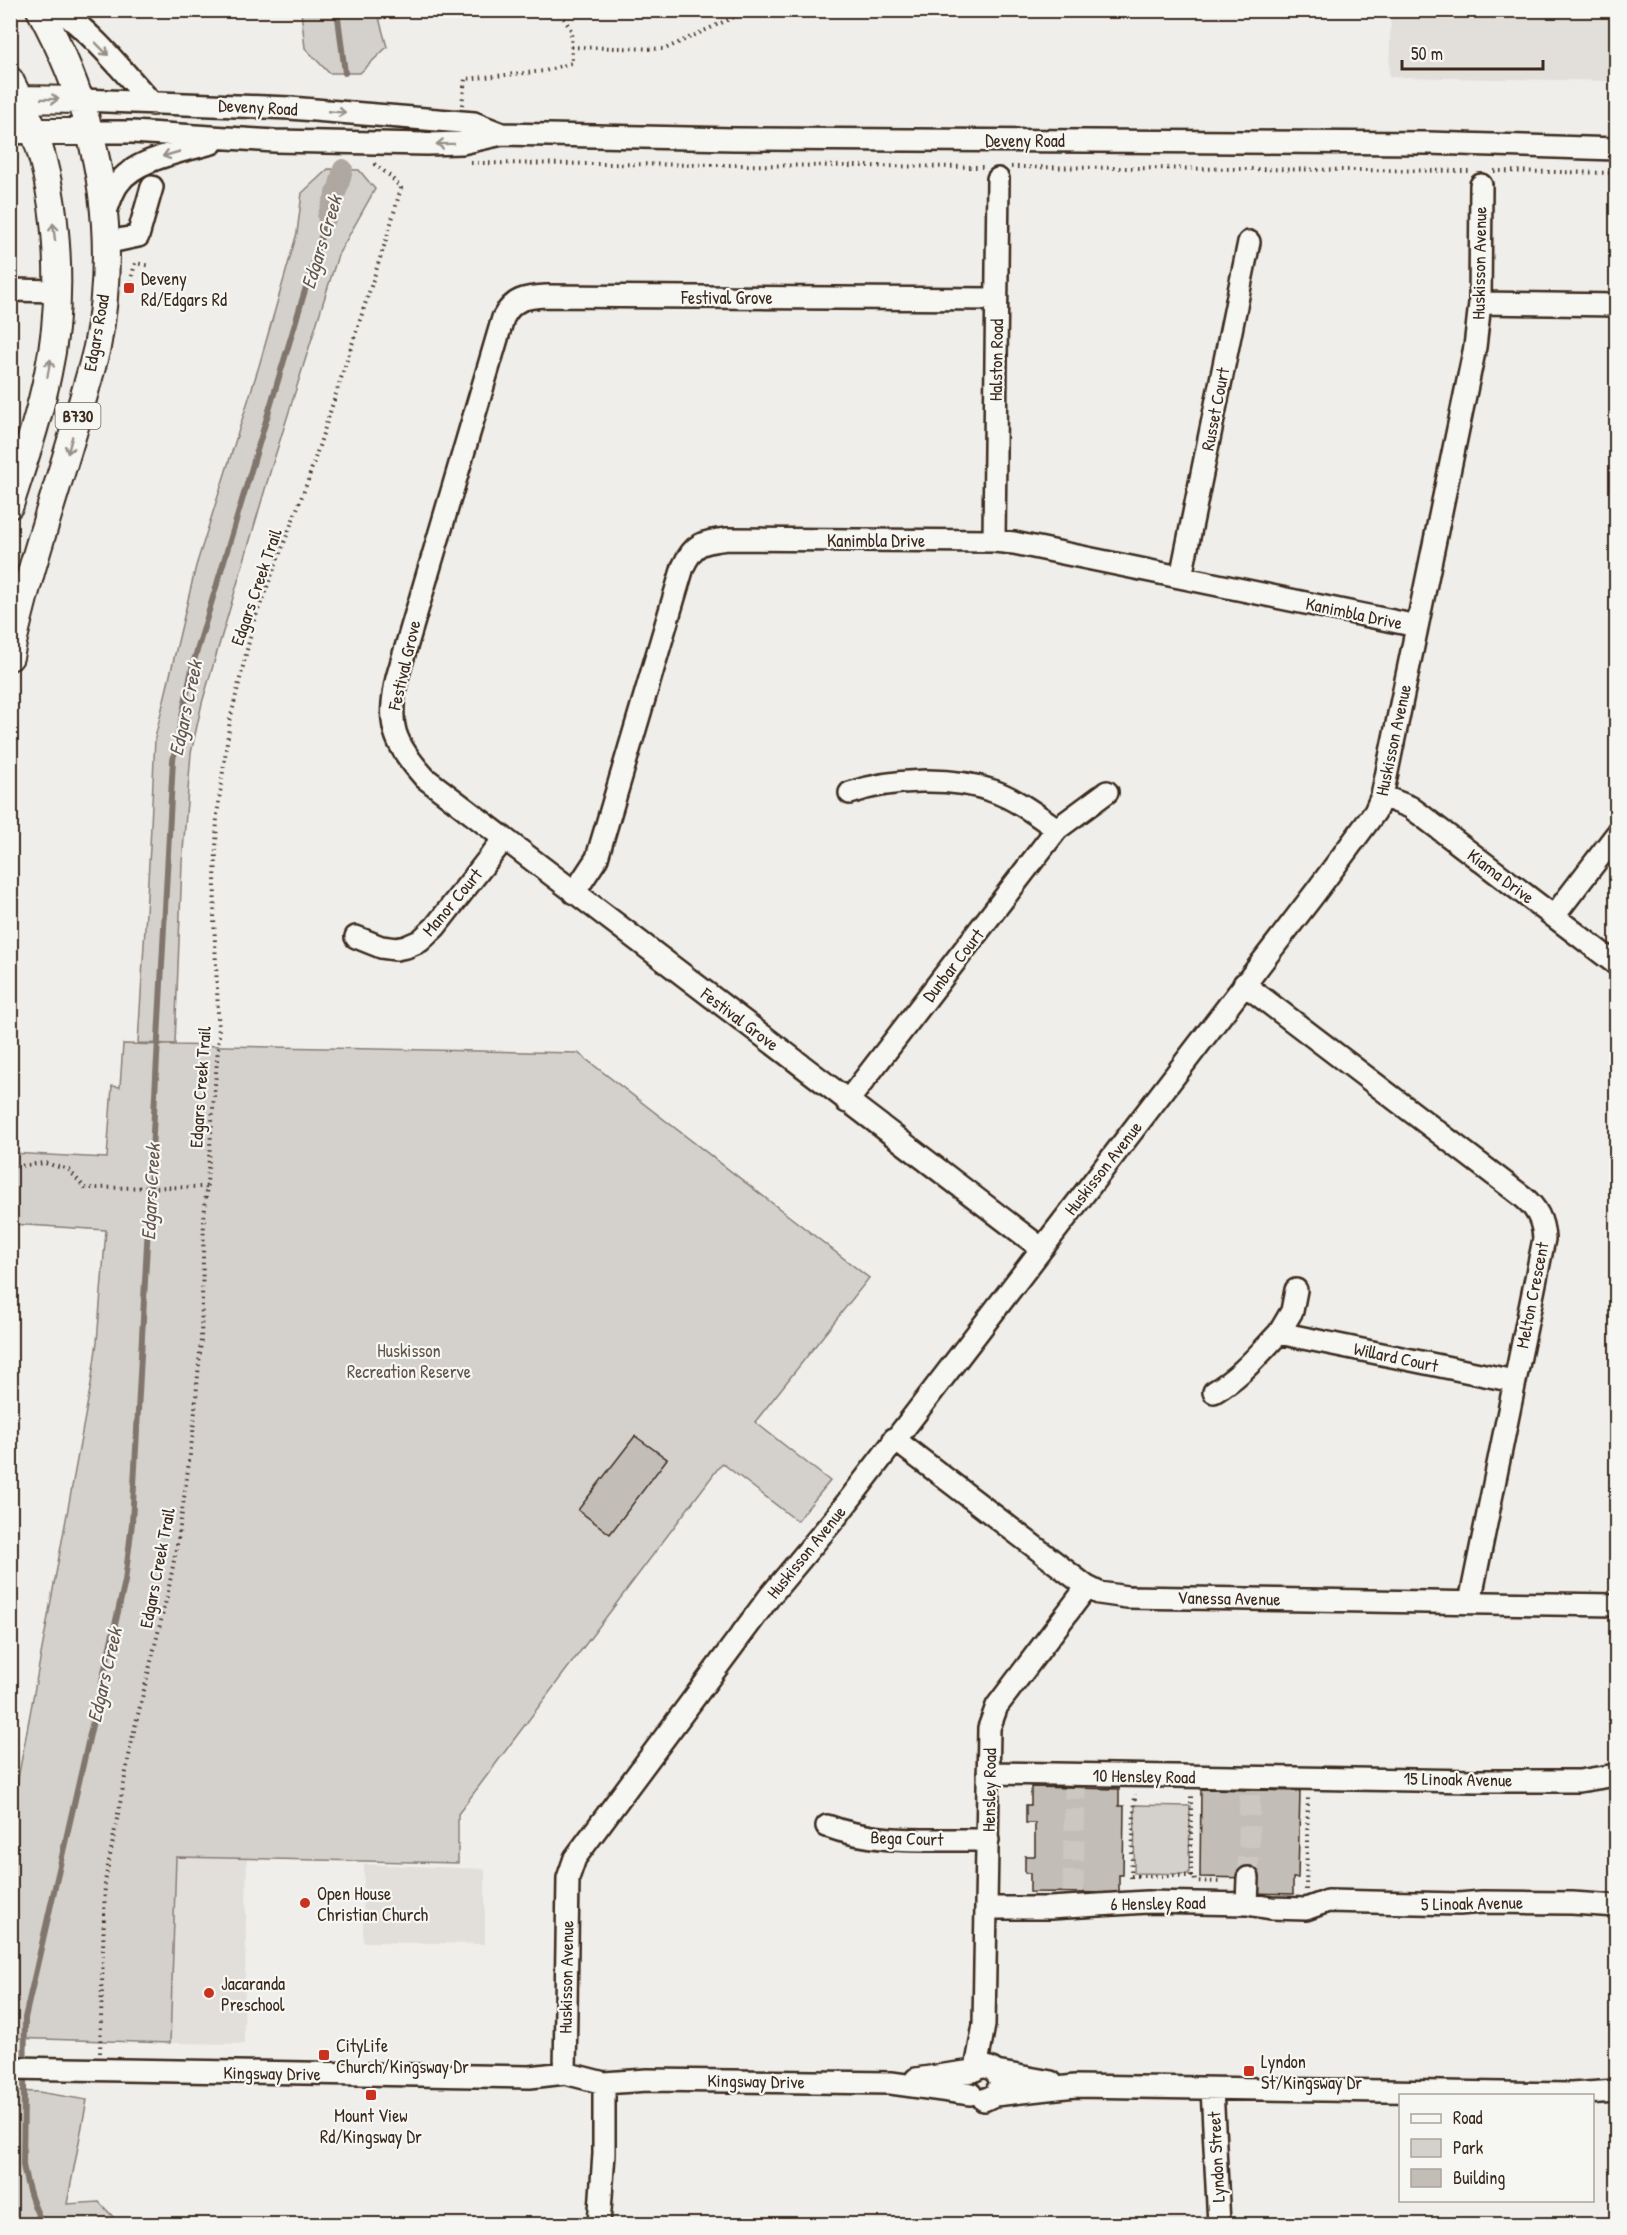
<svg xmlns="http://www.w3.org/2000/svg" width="1627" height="2235" font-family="'Patrick Hand',sans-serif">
<rect width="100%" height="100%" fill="#efeeea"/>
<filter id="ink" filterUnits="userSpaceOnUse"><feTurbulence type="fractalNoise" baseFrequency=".0167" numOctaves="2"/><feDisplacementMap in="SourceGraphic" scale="12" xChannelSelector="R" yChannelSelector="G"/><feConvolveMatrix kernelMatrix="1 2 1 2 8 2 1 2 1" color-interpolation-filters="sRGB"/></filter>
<g filter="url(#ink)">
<!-- built -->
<path fill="#e2dfdb" d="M1391,11H1616V81L1389,77Z
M175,1856L247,1858L244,2044L170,2043Z
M364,1864L485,1869V1944L363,1942Z
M1113,2218L1196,2220V2224H1113Z"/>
<!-- green -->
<path fill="#d4d1cc" stroke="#887e75" stroke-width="1.5" d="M301,11H377L387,47L360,73H329L305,48Z
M328,169L359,170L375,189L338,255L271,469L202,703L191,753L182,863L175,1044L138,1043L150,847L155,738L196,566L259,366L297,233L302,193Z
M123,1044L578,1053L869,1278L755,1422L830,1481L797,1521L722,1463L458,1814V1863L176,1857L170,2043L11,2038V1817L91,1384L97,1342L106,1230L11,1224L10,1153L107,1158L112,1086L120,1087Z
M1135,1805L1190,1806L1189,1874L1134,1873Z
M11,2091L39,2092L87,2100L67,2204L99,2202L120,2224H11Z"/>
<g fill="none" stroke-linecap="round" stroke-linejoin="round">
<!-- stream -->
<path stroke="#81766d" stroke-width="6" d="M337,10L345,73
M43,2224C32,2205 27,2187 23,2165L25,2018L125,1581L132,1523L173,760L193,664L327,217"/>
<!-- canal -->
<path stroke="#afa8a1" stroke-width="20" d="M327,217L339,185L343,169"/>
</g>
<!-- building -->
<path fill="#c2bdb7" stroke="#3b2a1e" stroke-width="1.5" d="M635,1436L667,1459L610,1534L578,1510Z
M1031,1787L1119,1789V1806H1124L1123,1875H1119V1893L1030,1892V1873H1025V1856H1035V1823H1026V1805H1031Z
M1201,1789L1300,1791L1298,1878H1293V1894L1250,1893L1251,1878L1200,1877Z"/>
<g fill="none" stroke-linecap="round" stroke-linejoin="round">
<!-- minor-tunnel -->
<path stroke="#cbc7c1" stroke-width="21" stroke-dasharray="21 10" stroke-linecap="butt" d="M1248,1878L1250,1790
M1073,1892L1075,1788"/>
<defs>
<path id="minor" d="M59,10C95,35 123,72 153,104
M81,100L290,108L474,123L502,134
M91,132H132L275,141L427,144L462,143L502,134L734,139L1428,143L1616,149
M10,133L35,132
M105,214C109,204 112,192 118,184C134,159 184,151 212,143
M105,243L138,236L152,187
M10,290L58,291
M996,299L546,296C525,297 513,299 503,318L397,678C387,725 393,742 425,778L1041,1248
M1480,303L1616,305
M994,541L998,179
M1181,577L1249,242
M850,793C890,779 951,776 993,791C1016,799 1037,815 1057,829
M1382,796L1410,807L1421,815L1616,964
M574,893L597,858L683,567C694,543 702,542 727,539L994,541L1014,543L1417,626
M1554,916L1616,835
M356,937L381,947L396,949L406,947L420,941L435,927L504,839
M1244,984L1522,1196C1537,1208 1543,1220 1544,1239L1470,1602
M847,1102L1057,829L1107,792
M1279,1333L1292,1311L1296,1290
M1214,1392C1240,1377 1258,1355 1279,1333L1514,1381
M894,1439L1087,1587L1099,1593L1127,1597L1616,1605
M988,1773L1475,1781H1579L1616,1775
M827,1826C877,1845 935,1839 988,1840
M1247,1904L1248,1878
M987,1908H1050L1147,1902L1247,1904L1271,1908L1306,1909L1328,1901L1459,1904L1482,1902L1572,1903L1616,1906
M10,2068L530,2077L565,2073L604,2083L647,2080L891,2083L971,2094
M976,2069L984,2025L989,1728L997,1706L1087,1587
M996,2072L1051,2082
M565,2073L568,1878L575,1858L770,1596L836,1517L1315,893L1375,812L1382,796L1475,347L1480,303L1481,185
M916,2079L973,2071C986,2062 998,2069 1001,2084L995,2095L984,2100
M1212,2089L1219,2224
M995,2095L1075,2086L1571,2094L1616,2091
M599,2224L604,2154V2083"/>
<path id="major" d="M10,80C18,97 29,115 35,134C59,204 64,300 48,373C39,418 24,461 10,505
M19,99L81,100
M35,132H91
M10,657C27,574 56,494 79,413C85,391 92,369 97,347C120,228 98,116 40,10"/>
</defs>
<!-- minor casing -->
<use href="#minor" stroke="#3b2a1e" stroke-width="26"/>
<!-- major casing -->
<use href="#major" stroke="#3b2a1e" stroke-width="30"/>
<!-- path -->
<path stroke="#3b2a1e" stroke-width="4" stroke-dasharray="1.5 4.5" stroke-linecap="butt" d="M571,47L665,49L749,10
M462,105L465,79L545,71L572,63L571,30L559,10
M10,158L21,161
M471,163L983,167
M1011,167L1469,171
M1494,171L1616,173
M129,288L135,263L151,266
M10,1167L45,1163L69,1170L85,1188L207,1187
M1131,1876H1191V1795
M1191,1876H1194L1195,1881L1221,1882
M1131,1878L1135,1794
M1306,1890L1308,1795
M100,2053L105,1882L133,1735L168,1592L179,1534L193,1433L201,1340L204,1219L219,1036L214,918L217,815L230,720L254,621L307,483L387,237L401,188L390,176L373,163"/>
<!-- minor -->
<use href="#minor" stroke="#f6f6f2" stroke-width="21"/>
<!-- major -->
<use href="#major" stroke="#f6f6f2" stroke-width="26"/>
</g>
<!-- one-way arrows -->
<defs><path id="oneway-shaft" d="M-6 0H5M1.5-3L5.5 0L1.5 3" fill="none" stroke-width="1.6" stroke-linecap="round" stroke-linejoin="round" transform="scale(1.5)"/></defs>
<g stroke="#989088">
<use href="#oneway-shaft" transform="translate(102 49) rotate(45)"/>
<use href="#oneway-shaft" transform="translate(50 99) rotate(1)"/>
<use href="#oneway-shaft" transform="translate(337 112) rotate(5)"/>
<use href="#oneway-shaft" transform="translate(445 144) rotate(179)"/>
<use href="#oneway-shaft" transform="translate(171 154) rotate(164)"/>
<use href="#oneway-shaft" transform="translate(54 232) rotate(-97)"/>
<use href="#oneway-shaft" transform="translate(49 368) rotate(-80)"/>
<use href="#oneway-shaft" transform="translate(70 445) rotate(105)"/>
</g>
</g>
<!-- markers -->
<g fill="#c8321e" stroke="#f6f6f2" stroke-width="2">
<rect x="123" y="282" width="12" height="12" rx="3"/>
<circle cx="305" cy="1903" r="6"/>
<circle cx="209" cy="1993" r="6"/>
<rect x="318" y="2049" width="12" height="12" rx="3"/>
<rect x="1243" y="2065" width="12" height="12" rx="3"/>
<rect x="365" y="2089" width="12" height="12" rx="3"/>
</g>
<g text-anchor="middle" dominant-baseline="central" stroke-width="4.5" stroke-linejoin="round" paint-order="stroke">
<!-- shield labels -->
<rect fill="#f6f6f2" stroke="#73675e" stroke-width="1.5" x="55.5" y="403" width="45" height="26" rx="4.5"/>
<g font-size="16" font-weight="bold" fill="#3b2a1e">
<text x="78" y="416">B730</text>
</g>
<!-- street labels -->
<g font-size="18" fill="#3b2a1e" stroke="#f6f6f2">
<text transform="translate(258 107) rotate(3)">Deveny Road</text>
<text x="1025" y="140">Deveny Road</text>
<text transform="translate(1479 263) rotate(-89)">Huskisson Avenue</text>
<text x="727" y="297">Festival Grove</text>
<text transform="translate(96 333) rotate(-80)">Edgars Road</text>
<text transform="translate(996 360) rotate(-89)">Halston Road</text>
<text transform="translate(1215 409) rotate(-79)">Russet Court</text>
<text x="876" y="540">Kanimbla Drive</text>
<text transform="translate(256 587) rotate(-71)">Edgars Creek Trail</text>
<text transform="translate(1354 613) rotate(12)">Kanimbla Drive</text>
<text transform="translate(404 665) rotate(-77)">Festival Grove</text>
<text transform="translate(1393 740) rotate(-78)">Huskisson Avenue</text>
<text transform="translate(1501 876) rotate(37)">Kiama Drive</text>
<text transform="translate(452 902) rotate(-50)">Manor Court</text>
<text transform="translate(953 965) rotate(-52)">Dunbar Court</text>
<text transform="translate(740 1019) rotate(37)">Festival Grove</text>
<text transform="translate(200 1087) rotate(-86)">Edgars Creek Trail</text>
<text transform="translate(1103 1168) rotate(-52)">Huskisson Avenue</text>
<text transform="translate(1532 1295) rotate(-79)">Melton Crescent</text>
<text transform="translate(1396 1357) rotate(12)">Willard Court</text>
<text transform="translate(806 1552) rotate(-51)">Huskisson Avenue</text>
<text transform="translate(157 1568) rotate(-79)">Edgars Creek Trail</text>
<text transform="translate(1229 1598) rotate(1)">Vanessa Avenue</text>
<text transform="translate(1144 1776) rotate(1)">10 Hensley Road</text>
<text transform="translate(1458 1779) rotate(1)">15 Linoak Avenue</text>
<text transform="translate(989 1790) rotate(-89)">Hensley Road</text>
<text transform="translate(907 1838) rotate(2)">Bega Court</text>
<text transform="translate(1158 1903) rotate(-1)">6 Hensley Road</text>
<text transform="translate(1472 1903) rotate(-1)">5 Linoak Avenue</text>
<text transform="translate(566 1977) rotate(-89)">Huskisson Avenue</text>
<text transform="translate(272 2073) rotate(1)">Kingsway Drive</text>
<text transform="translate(756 2081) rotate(1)">Kingsway Drive</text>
<text transform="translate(1216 2157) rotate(-93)">Lyndon Street</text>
</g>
<!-- poi labels -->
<g font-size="18" fill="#3b2a1e" stroke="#f6f6f2" text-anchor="start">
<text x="141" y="278">Deveny<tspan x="141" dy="21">Rd/Edgars Rd</tspan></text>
<text x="317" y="1893">Open House<tspan x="317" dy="21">Christian Church</tspan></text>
<text x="221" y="1983">Jacaranda<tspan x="221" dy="21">Preschool</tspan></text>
<text x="336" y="2045">CityLife<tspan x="336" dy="21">Church/Kingsway Dr</tspan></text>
<text x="1261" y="2061">Lyndon<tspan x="1261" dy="21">St/Kingsway Dr</tspan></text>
<text x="371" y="2115" text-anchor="middle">Mount View<tspan x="371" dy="21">Rd/Kingsway Dr</tspan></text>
</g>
<!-- park labels -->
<g font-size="18" fill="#61544a" stroke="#f6f6f2">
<text x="409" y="1350">Huskisson<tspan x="409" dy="21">Recreation Reserve</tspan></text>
</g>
<!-- water labels -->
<g font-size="20" font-style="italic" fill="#64564c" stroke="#f6f6f2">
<text transform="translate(321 242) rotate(-73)">Edgars Creek</text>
<text transform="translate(185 708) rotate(-78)">Edgars Creek</text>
<text transform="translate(150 1192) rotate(-87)">Edgars Creek</text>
<text transform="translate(104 1675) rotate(-77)">Edgars Creek</text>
</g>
</g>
<!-- margin -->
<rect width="1627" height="2235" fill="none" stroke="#f6f6f2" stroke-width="36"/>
<rect x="18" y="18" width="1591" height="2199" fill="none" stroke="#3b2a1e" stroke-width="2" filter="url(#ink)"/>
<!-- legend -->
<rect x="1399" y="2094" width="195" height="108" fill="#f6f6f2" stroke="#aba49d" stroke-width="1.5"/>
<rect x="1411" y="2114" width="30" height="9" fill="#f6f6f2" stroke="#aba49d" stroke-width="1.5"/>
<text x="1453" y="2124" font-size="18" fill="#3b2a1e">Road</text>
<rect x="1411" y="2139" width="30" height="18" fill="#d4d1cc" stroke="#aba49d" stroke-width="1.5"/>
<text x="1453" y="2154" font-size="18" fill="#3b2a1e">Park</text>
<rect x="1411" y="2169" width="30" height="18" fill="#c2bdb7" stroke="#aba49d" stroke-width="1.5"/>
<text x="1453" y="2184" font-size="18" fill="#3b2a1e">Building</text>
<!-- scale -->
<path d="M1402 60v9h141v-9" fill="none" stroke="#3b2a1e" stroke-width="3"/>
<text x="1411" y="60" font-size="18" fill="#3b2a1e" stroke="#f6f6f2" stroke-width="4.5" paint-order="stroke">50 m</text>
</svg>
